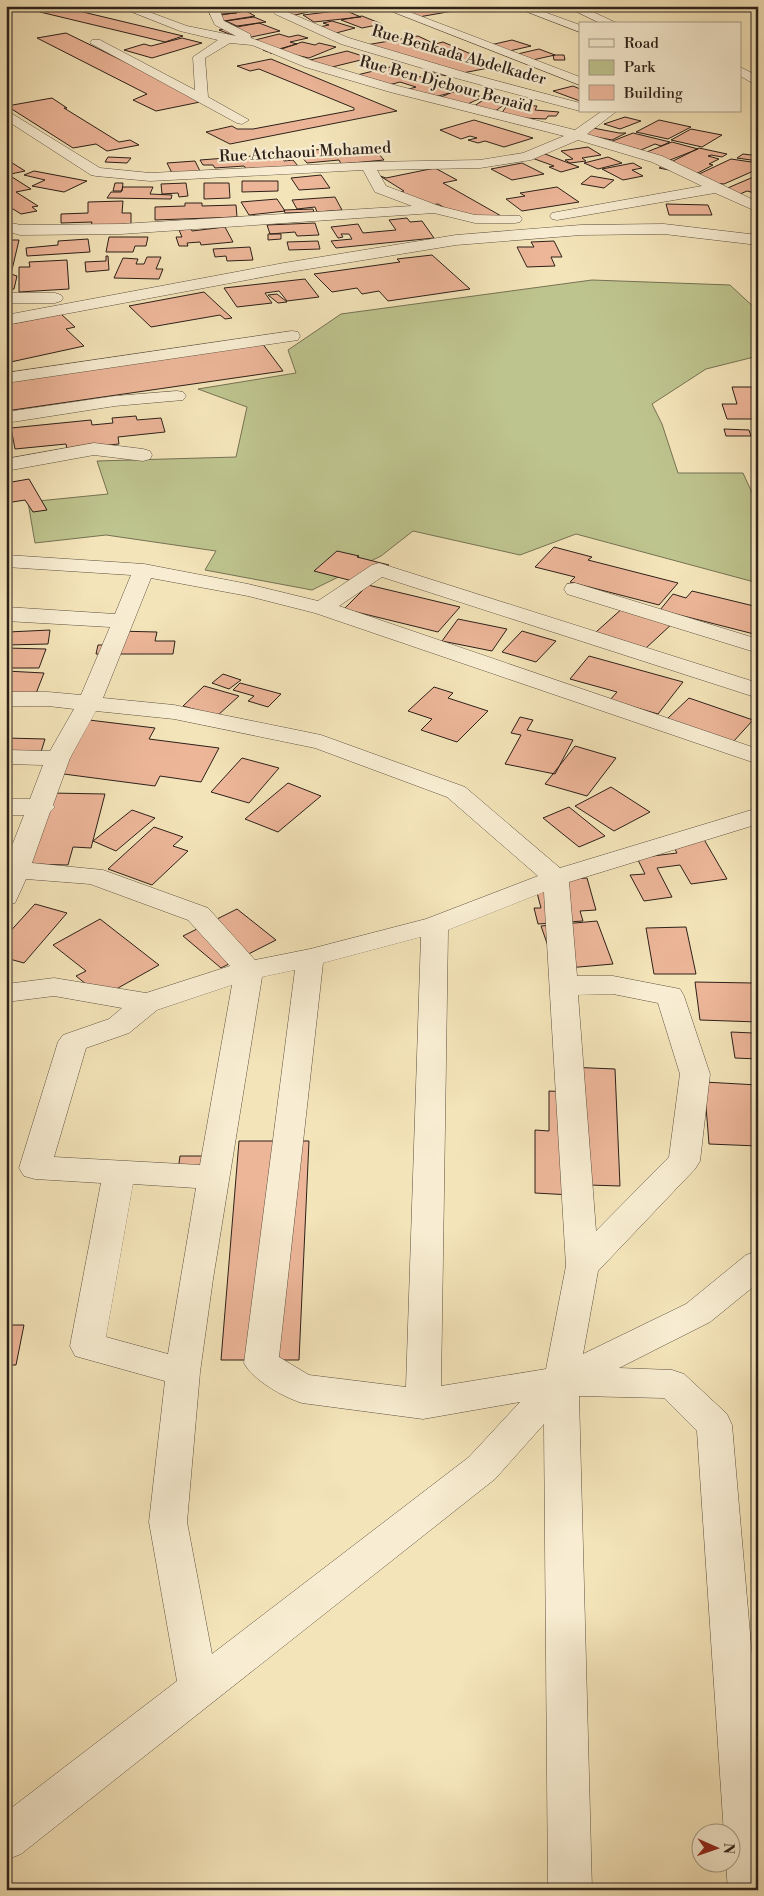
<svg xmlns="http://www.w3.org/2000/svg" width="764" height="1896" font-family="'Libre Bodoni',serif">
<rect width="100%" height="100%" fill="#f4e4b9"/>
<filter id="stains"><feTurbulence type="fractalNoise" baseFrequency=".004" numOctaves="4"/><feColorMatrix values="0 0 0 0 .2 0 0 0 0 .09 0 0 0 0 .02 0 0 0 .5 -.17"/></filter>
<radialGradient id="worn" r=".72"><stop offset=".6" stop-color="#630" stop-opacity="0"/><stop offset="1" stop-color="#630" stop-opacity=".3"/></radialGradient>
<!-- green -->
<path fill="#bec48e" stroke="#757254" d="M592,280L730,285L758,311V356L706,369L652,404L662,424L678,473H743L758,506V583L576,534L520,555L413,531L381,556L312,590L205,570L216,551L106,535L35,543L28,502L108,494L97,461L236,457L247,407L198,389L296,373L288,350L341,314Z"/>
<!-- building -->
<path fill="#edb699" stroke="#2c2019" d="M58,6L183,36L165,42L40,12Z
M207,6H245L246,9L236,10L237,13L210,15Z
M282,6H298L308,12L287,17L271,8Z
M413,6H466L470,8L413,18L393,10Z
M344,10L361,17L314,22L303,15Z
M246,11L255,16L224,21L215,16Z
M362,16L382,24L362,28L341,20Z
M254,17L266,22L237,26L226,21Z
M332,21L355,28L336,33L319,27L329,25L323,23Z
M259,23L280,31L242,39L219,30L233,27L230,24L237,27Z
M66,33L205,101L156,111L133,100L147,94L37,38Z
M279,34L289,37L298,35L308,38L290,42L297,44L268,52L263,50L272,48L251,41Z
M418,36L435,44L443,42L499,66L447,76L437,74L381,50L366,45Z
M182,38L202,43L152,58L124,50L144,44L151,46Z
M512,40L531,46L505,52L486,46Z
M302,42L315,45L319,43L336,47L309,58L282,52L277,54L270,53Z
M539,49L555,55L528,61L513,55Z
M347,51L369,58L328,68L306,61Z
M553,55H564L565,60H554Z
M271,59L397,111L230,144L206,132L232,126L237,129H253L354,110V108L259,69L250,71L237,66Z
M390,67L461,90L427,99L402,91L416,87L400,82L381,87L357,75Z
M573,86L580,89V101L553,91Z
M455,91L483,97L461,107L432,101Z
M52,98L67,108H64L119,142L130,140L139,145L107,151L96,144L73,148L7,106Z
M485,99L508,102L491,114L471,108Z
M508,104L537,106L535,110L559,112L556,116H548L546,119L499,117Z
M625,117L641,121L620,129L604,124Z
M474,120L533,138L504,147L485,141L478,143L468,140L477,138L470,136L461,139L440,130Z
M659,120L691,127L668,139L636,132Z
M593,128L619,133H626L612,140L581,134Z
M691,129L722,135L702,147L671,140Z
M633,133L670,142L661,146L655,144L641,150L610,142Z
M672,142L698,149L665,162L639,155Z
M371,145L384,160L341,164L339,160L307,163L300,155L285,156L287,160H285L280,153Z
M588,147L601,155L582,158L586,161L570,163L565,160L573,159L561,151Z
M699,148L727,154L722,157L711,155L708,156L719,159L709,164L713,165L694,175L659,168Z
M758,150V161L737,158L743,154L751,155Z
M279,154L284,161L293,160L298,166L247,170L244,166L215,168L213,165H203L200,160Z
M545,154L579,167L561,172L549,167L554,166L532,158Z
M108,157L131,158L127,163L105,162Z
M608,157L622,163L598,169L584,163Z
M6,159L25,171L6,175Z
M731,159L758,163V169L724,184L712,183L697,175Z
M195,161L200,171L172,173L167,163Z
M522,163L544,174L512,180L491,169Z
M633,163L642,168L632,170L643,176L623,180L602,169Z
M435,168L457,180L443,183L503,217L462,218L438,204L424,206L399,192L404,191L380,176L386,178Z
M34,171L87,181L64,192L32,186L45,180L24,175Z
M321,175L330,188L299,190L291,178Z
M758,175V192L755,193L747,191L740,194L723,190Z
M591,176L614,180L604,188L581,184Z
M12,177L31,189L16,192L38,206L32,207L37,211L21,214L13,209L6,210V178Z
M242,181H278V191L242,192Z
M115,183H123L122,191H113Z
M186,183L188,196L179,197L178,193L162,194L161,184Z
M204,183H229L230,198L204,199Z
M123,187H153L150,194L172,195L171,199L107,198L111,192H121Z
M557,187L579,202L522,211L506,199L525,196L520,193Z
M335,197L342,210L317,212L315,207L297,209L292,200Z
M277,199L285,211L249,215L241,202Z
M123,201L122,213H131V224L91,226L92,222L61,223V214L88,213V202Z
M185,203H202V206L236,205L237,217L155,220V207L185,206Z
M666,204L708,205L712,215H669Z
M313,209L314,212L285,213L284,210Z
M407,218L410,222L422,221L434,238L336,248L331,241L352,239L349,234H341L343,237L338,238L331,227L358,224L363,233L396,230L389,220Z
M315,223L319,235L297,236L295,232L270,234L267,225Z
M225,227L233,242L201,245L200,242L187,243L188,246H179L176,237H182L179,230L191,229L192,231Z
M268,234H281V239L268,240Z
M109,237H148L146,246H135L133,252H106Z
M88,239L90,252L27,256L26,248L58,245V241Z
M6,240H19L11,274L17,276L14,289L6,290Z
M318,241L320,249L289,250L287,242Z
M554,241L562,257H551L555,266L527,267L517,247H534L531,242Z
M250,247L253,260L227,261L226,256L215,257L213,249Z
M432,255L470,289L388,301L379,291L362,294L357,288L332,292L314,274L400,262L397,259Z
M106,256H108L109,270L86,272L85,262L106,261Z
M147,257H161L156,269H163L159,279L114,278L123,258L138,259L136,264H144Z
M67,260L69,289L19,292V267H30L29,262Z
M305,279L319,297L287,301L279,291L265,293L272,303L237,307L224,288Z
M204,292L232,318L225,319L220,315L151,327L129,306Z
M277,294L287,302L278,303L268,295Z
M61,314L75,327L66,329L84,346L6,363V325Z
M262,343L283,371L6,411V379Z
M732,387H758V419H727L722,404H737Z
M136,416L137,420L161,418L165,432L118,437L119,444L67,449L66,444L15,449L11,428L91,420L92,425L113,423L112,418Z
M724,429L749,430L751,436H726Z
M29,479L47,510L33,512L25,500L6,503V483Z
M554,547L592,557L588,560L678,583L659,605L570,582L575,577L535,567Z
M337,551L359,556L357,557L389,565L368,585L314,571Z
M368,585L460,607L438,632L344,609Z
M692,591L758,607V631L754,634L660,610L673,594L686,598Z
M624,607L673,623L646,648L596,632Z
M458,619L507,629L492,651L442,641Z
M50,630L48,644L6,645L8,632Z
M116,631L157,632L155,641H175L173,654H96L98,645H113Z
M522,631L556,641L536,662L502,652Z
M6,648L46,649L39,668H6Z
M589,656L683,682L658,714L610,700L617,692L570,679Z
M6,671L44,673L35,696L6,695Z
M223,674L241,680L229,689L212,683Z
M240,683L281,694L268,707L248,701L254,696L233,690Z
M204,686L239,696L217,716L183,706Z
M434,687L453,693L448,698L488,711L457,742L421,730L432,719L408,711Z
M689,698L753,720L733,742L667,719Z
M520,717L533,720L527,730L573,740L555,774L505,764L521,735L511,733Z
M89,720L155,728L149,739L219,748L201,782L160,776L155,786L56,773Z
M6,738L45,739L41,752H6Z
M575,746L616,758L587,796L545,784Z
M242,758L279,768L249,803L211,792Z
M288,783L321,796L278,832L245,819Z
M611,787L650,812L614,831L575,806Z
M51,793L105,794L91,848L73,847L68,865L30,864Z
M569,807L605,836L579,847L543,818Z
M132,810L155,818L116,851L93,841Z
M154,827L183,837L173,846L188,851L152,885L108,869Z
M702,836L727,879L691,884L680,865L657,868L672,897L644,901L630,875L645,874L637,858L677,853L670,840Z
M587,878L596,910L580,911L583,921L538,924L534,908H541L534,881Z
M35,904L67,913L24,963L6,958V936Z
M237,909L276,940L221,968L183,936Z
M100,919L159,965L102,997L76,976L86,971L53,945Z
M597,921L613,964L556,969L541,926Z
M686,927L696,974H654L646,928Z
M695,982L753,983L758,1022L700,1020Z
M731,1032L753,1033L758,1059L735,1058Z
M568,1067L615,1069L620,1186L589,1185V1196L535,1193V1130L549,1131V1091L568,1092Z
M704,1082L758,1085V1146L709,1144Z
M239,1141H309L299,1360H221Z
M180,1156H218L176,1185Z
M6,1325H24L16,1365H6Z"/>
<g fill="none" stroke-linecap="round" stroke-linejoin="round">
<defs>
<path id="minor" d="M117,6H133L187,26L236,36L215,25L206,6H218L224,21L250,34L251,38L313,61L398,86L575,130L602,111H617L587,134L662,156L758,202V212L715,193L557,220L552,219L550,216L552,213L557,212L702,186L652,162L578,140L531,160L480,168L377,170L386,186L439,206L475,215L520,216L522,219L520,222L515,223H475L434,213L121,234L20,235L6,231V222L21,225L121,224L412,206L375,192L363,170L150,181L96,176L91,175L6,120V110L100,168L150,173L368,162L480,160L523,153L564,136L390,92L305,67L252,45L230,43L205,58L208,97L249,120L242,124L237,123L90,43L92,40H100L195,90L193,57L218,40L180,31Z
M275,6H287L285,11L349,38L467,73L580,103V111L459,79L341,44L275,14L273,12Z
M378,6H394L580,77V85Z
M512,6H528L580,25V32Z
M565,6H580L619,24H602Z
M740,67L758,76V86L740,76Z
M664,224L758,235V245L664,234L581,235L456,245L284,273L6,325V315L284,263L456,235L581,225Z
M6,293H55L61,295L63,298L61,301L55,303H6Z
M292,331L298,332L300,336L298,340L6,383V373Z
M177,391L183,392L186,396L183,400L115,406L6,423V412L115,396Z
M94,443L143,449L150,451L152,455L150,459L143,461L94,455L6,471V459Z
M6,555L144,564L248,584L318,601L372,565L379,563L758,683V698L382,577L339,606L758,749V764L315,613L248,596L151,578L103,698L174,705L321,735L465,787L560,868L758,808V824L569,882L577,976H613L680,989L684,996L710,1074L700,1161L695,1169L598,1271L583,1354L686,1304L746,1255L758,1251V1283L710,1322L619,1368L672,1370L684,1374L727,1414L732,1425L758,1726V1890H728L726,1864H732V1834H724L697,1431L664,1398L579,1396L592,1890H548L544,1424L495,1479L21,1854L6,1860V1812L177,1681L149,1522L165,1381L75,1356L70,1346L101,1183L35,1179L24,1176L19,1168L58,1042L63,1035L109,1019L122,1008L54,996L6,1002V984L54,978L146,993L230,966L188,920L90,884L26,879L15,903L6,905V861L24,815H6V799H30L43,765L6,764V750L50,751L74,709L48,706H6V692H48L81,695L110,627L6,621V607L115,614L131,575L6,567ZM96,711L174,719L315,748L447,797L538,876L426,919L310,949L255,960L208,908L103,870L32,863L50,812L55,807L53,805L70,758ZM544,892L566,1266L546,1369L441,1386L448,930ZM421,937L406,1387L309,1375L279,1357L323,963ZM295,970L244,1363C253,1380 283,1397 302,1403L423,1419L520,1402L469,1457L212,1654L187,1522L200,1372L213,1279L262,977ZM232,985L200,1165L54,1157L86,1048L129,1033L157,1010ZM613,994L658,1003L680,1074L669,1157L596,1231L578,995ZM133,1184L196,1188L168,1354L106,1337Z
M575,583L758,639V653L567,594L564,589L567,584Z"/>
</defs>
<!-- minor casing -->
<use href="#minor" stroke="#5e5141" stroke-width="1"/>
<!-- minor -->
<use href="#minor" fill="#f8edd2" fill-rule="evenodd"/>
</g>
<g text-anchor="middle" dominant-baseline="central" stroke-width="4.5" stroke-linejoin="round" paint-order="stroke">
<!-- far-street labels -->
<g font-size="16" fill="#2c2019" stroke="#f8edd2">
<text transform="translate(459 55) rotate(16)">Rue Benkada Abdelkader</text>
<text transform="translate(446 84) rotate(15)">Rue Ben Djebour Benaïd</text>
<text transform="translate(305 152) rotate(-3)">Rue Atchaoui Mohamed</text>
</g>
</g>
<!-- margin -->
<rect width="764" height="1896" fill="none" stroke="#f4e4b9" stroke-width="25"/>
<rect x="8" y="8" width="749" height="1881" fill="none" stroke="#2c2019" stroke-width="2.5"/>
<rect x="12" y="12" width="739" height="1871" fill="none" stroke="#2c2019"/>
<!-- legend -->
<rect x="579" y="22" width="162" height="90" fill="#f8edd2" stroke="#a69b88"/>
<rect x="589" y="39" width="25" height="8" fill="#f8edd2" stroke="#a69b88"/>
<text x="624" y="48" font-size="15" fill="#2c2019">Road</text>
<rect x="589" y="60" width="25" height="15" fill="#bec48e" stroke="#a69b88"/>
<text x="624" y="72" font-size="15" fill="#2c2019">Park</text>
<rect x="589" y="85" width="25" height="15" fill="#edb699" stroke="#a69b88"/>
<text x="624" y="98" font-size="15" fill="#2c2019">Building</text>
<!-- north arrow -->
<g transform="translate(716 1848) rotate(92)"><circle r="24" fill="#f8edd2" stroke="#a69b88"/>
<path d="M0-4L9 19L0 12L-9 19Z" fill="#8f2418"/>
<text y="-8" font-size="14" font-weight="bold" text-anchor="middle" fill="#2c2019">N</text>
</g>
<rect width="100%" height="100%" filter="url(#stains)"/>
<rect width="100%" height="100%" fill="url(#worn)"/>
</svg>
